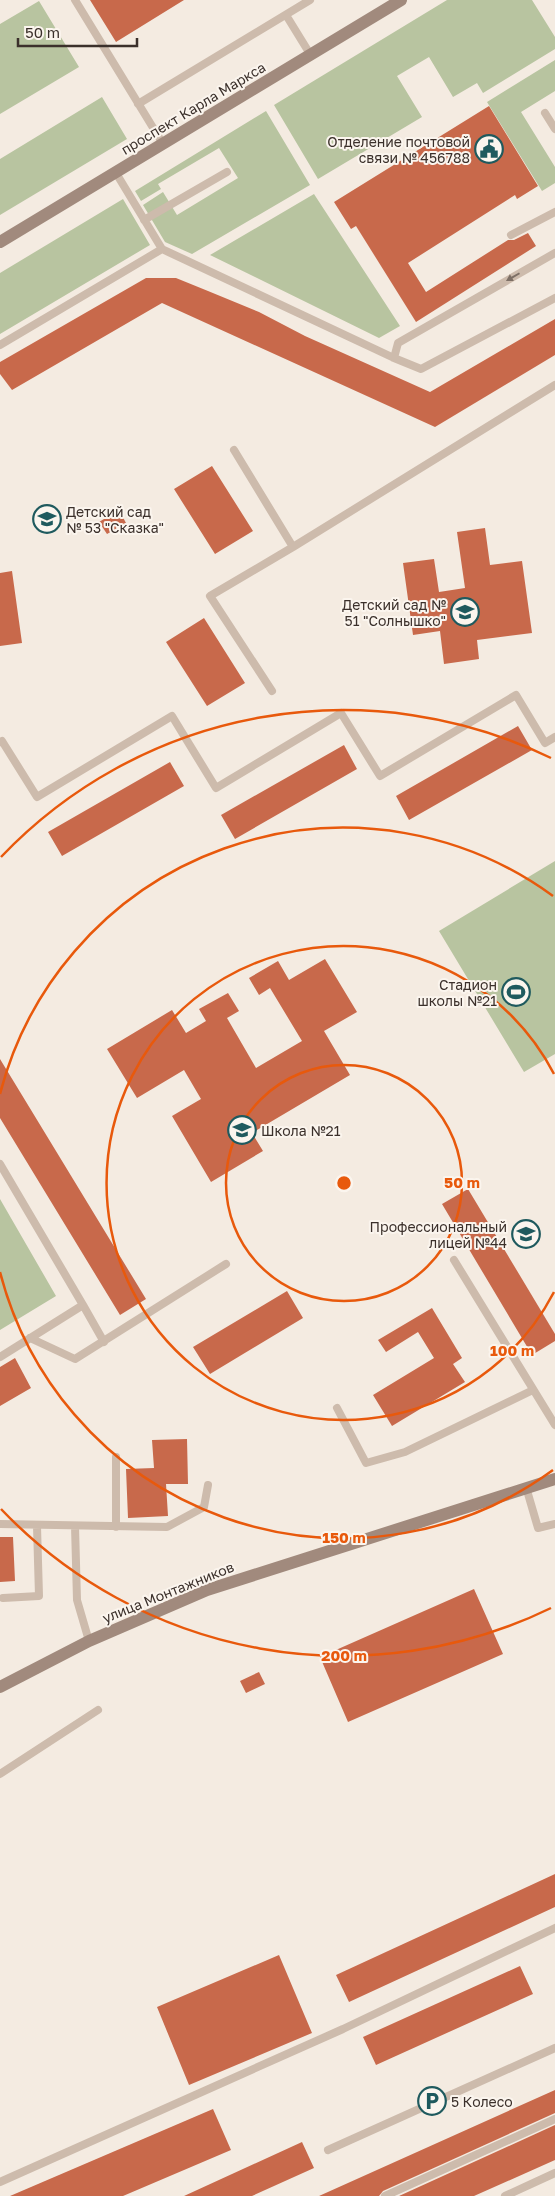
<svg xmlns="http://www.w3.org/2000/svg" width="555" height="2196" font-family="'Golos Text',sans-serif">
<rect width="100%" height="100%" fill="#f4ebe1"/>
<!-- green -->
<path fill="#b8c4a0" d="M447,0H532L555,37V49L483,93L477,83L453,97L429,57L397,76L422,117L318,179L274,105Z
M39,1L79,67L0,114V24Z
M555,60V91L521,112L555,167V183L542,191L487,102Z
M102,97L127,139L0,215V159Z
M266,111L310,185L192,254L165,242L143,205L163,192L177,215L238,178L219,148L158,184L161,189L141,201L135,191Z
M314,194L400,326L379,338L210,255Z
M123,199L150,245L0,334V273Z
M555,861V1054L524,1072L439,931Z
M0,1199L56,1296L0,1330Z"/>
<!-- building -->
<path fill="#c8694b" d="M90,0H184L116,42Z
M489,106L538,186L517,199L515,195L408,263L426,292L508,240H514L528,233L536,246L416,322L356,226L351,229L334,202Z
M146,278H176L208,291L259,312L305,336L430,392L555,319V355L435,427L162,303L12,390L0,374V362Z
M212,466L253,531L215,554L174,489Z
M119,510L126,523L107,534L99,522Z
M485,528L490,565L522,561L532,633L477,640L479,659L444,664L440,631L413,635L403,563L434,559L439,592L465,588L457,532Z
M12,571L22,643L0,646V573Z
M204,618L245,683L207,706L166,642Z
M518,726L532,750L409,820L396,796Z
M344,745L357,769L235,839L221,815Z
M170,762L184,786L62,856L48,832Z
M325,959L357,1012L324,1031L350,1075L252,1133L263,1151L211,1182L172,1116L201,1099L184,1070L137,1098L107,1049L172,1010L186,1033L206,1021L199,1009L228,993L239,1011L227,1018L256,1068L302,1041L270,988L259,995L249,978L278,961L289,980Z
M0,1059L146,1299L120,1315L0,1118Z
M468,1189L555,1334V1341L532,1355L442,1204Z
M287,1291L303,1318L210,1374L193,1347Z
M432,1308L462,1358L453,1364L465,1382L392,1426L373,1395L434,1358L418,1332L386,1352L378,1340Z
M15,1358L31,1388L0,1406V1367Z
M187,1439L188,1484H166L168,1516L128,1518L126,1469L154,1468L152,1440Z
M0,1537H13L15,1581L0,1582Z
M474,1589L503,1654L348,1722L320,1657Z
M259,1672L265,1684L246,1693L240,1681Z
M555,1874V1907L349,2002L336,1975Z
M279,1955L312,2033L189,2085L157,2007Z
M520,1966L533,1994L376,2065L363,2037Z
M555,2090V2113L383,2191L379,2196H319Z
M213,2109L231,2150L123,2196H10Z
M555,2125V2160L474,2196H399Z
M302,2142L314,2168L252,2196H184Z"/>
<g fill="none" stroke-linecap="round" stroke-linejoin="round">
<!-- lane -->
<path stroke="#cdbbac" stroke-width="8" d="M75,0L163,144
M286,15L310,54
M138,104L310,0
M545,113L555,129
M116,173L162,249L394,358L421,369L555,298
M144,220L227,172
M511,235L555,212
M0,345L162,249
M394,358L398,343L555,253
M234,450L293,547L555,385
M272,691L210,596L293,547
M0,742L2,741L37,797L172,716L216,788L341,713L380,776L516,695L545,743L555,737
M0,1164L83,1305L0,1357
M454,1260L555,1425
M83,1305L104,1342
M30,1338L75,1359L226,1264
M337,1408L366,1463L405,1452L533,1390
M526,1487L538,1528L555,1524
M0,1524L167,1527L204,1507L208,1485
M75,1526L77,1600L89,1641
M116,1527V1457
M3,1598L39,1596L37,1526
M0,1774L98,1710
M328,2150L555,2048
M0,2182L343,2029L555,1928
M385,2196L555,2119
M505,2196L555,2173"/>
<!-- secondary -->
<path stroke="#a18a7d" stroke-width="12" d="M0,242L401,0
M0,1687L89,1641L207,1590L555,1479"/>
</g>
<!-- one-way arrows -->
<defs><path id="oneway-solid" d="M-6-.8H1V-3.2L6.5 0L1 3.2V.8H-6Z" transform="scale(1.25)"/></defs>
<use fill="#7d6f65" href="#oneway-solid" transform="translate(513 277) rotate(150)"/>
<!-- distance rings -->
<g fill="none" stroke="#e8590c" stroke-width="2.5">
<circle cx="344" cy="1183" r="118"/>
<path d="M554 1292A237 237 0 1 1 554 1074"/>
<path d="M553 1470A355 355 0 0 1 0 1272M0 1094A355 355 0 0 1 553 896"/>
<path d="M551 1608A473 473 0 0 1 1 1509M1 857A473 473 0 0 1 551 758"/>
</g>
<!-- icons -->
<defs>
<symbol id="civic-ring" viewBox="-11 -11 22 22"><circle r="9.5" fill="#fbf5ee" stroke="#1f5a5e" stroke-width="1.5"/><path d="M-.6-6.5H3V-4.5H.6V-3L4-1V1h2V6H-6V1h2V-1L-.6-3ZM-1.2 2.5V6h2.4V2.5Z" fill="#1f5a5e"/></symbol>
<symbol id="school-ring" viewBox="-11 -11 22 22"><circle r="9.5" fill="#fbf5ee" stroke="#1f5a5e" stroke-width="1.5"/><path d="M0-5L7-2L0 1L-7-2ZM-4 1L0 2.5L4 1V4Q0 6-4 4Z" fill="#1f5a5e"/></symbol>
<symbol id="stadium-ring" viewBox="-11 -11 22 22"><circle r="9.5" fill="#fbf5ee" stroke="#1f5a5e" stroke-width="1.5"/><path d="M0-5a6.5 5 0 1 0 0 10a6.5 5 0 1 0 0-10ZM-3.5-1.8h7v3.6h-7Z" fill="#1f5a5e"/></symbol>
<symbol id="university-ring" viewBox="-11 -11 22 22"><circle r="9.5" fill="#fbf5ee" stroke="#1f5a5e" stroke-width="1.5"/><path d="M0-5L7-2L0 1L-7-2ZM-4 1L0 2.5L4 1V4Q0 6-4 4Z" fill="#1f5a5e"/></symbol>
<symbol id="parking-ring" viewBox="-11 -11 22 22"><circle r="9.5" fill="#fbf5ee" stroke="#1f5a5e" stroke-width="1.5"/><path d="M-3.5-5.5H1a3.5 3.5 0 0 1 0 7H-1V5.5H-3.5ZM-1-3.4V-.6H.8a1.4 1.4 0 0 0 0-2.8Z" fill="#1f5a5e"/></symbol>
</defs>
<g fill-rule="evenodd">
<use href="#civic-ring" x="473" y="133" width="32" height="32"/>
<use href="#school-ring" x="31" y="503" width="32" height="32"/>
<use href="#school-ring" x="449" y="596" width="32" height="32"/>
<use href="#stadium-ring" x="500" y="976" width="32" height="32"/>
<use href="#school-ring" x="226" y="1114" width="32" height="32"/>
<use href="#university-ring" x="510" y="1218" width="32" height="32"/>
<use href="#parking-ring" x="416" y="2085" width="32" height="32"/>
</g>
<g text-anchor="middle" dominant-baseline="central" stroke-width="4" stroke-linejoin="round" paint-order="stroke">
<!-- street labels -->
<g font-size="14" fill="#3b302b" stroke="#fbf5ee">
<text transform="translate(193 108) rotate(-31)">проспект Карла Маркса</text>
<text transform="translate(168 1592) rotate(-22)">улица Монтажников</text>
</g>
<!-- poi labels -->
<g font-size="14" fill="#3b302b" stroke="#fbf5ee" text-anchor="end">
<text x="470" y="141">Отделение почтовой<tspan x="470" dy="16">связи № 456788</tspan></text>
<text x="66" y="511" text-anchor="start">Детский сад<tspan x="66" dy="16">№ 53 "Сказка"</tspan></text>
<text x="446" y="604">Детский сад №<tspan x="446" dy="16">51 "Солнышко"</tspan></text>
<text x="497" y="984">Стадион<tspan x="497" dy="16">школы №21</tspan></text>
<text x="261" y="1130" text-anchor="start">Школа №21</text>
<text x="507" y="1226">Профессиональный<tspan x="507" dy="16">лицей №44</tspan></text>
<text x="451" y="2101" text-anchor="start">5 Колесо</text>
</g>
</g>
<circle cx="344" cy="1183" r="8" fill="#e8590c" stroke="#fbf5ee" stroke-width="2.5"/>
<g font-size="15" text-anchor="middle" font-weight="bold" fill="#e8590c" stroke="#fbf5ee" stroke-width="4" stroke-linejoin="round" paint-order="stroke">
<text x="462" y="1188">50 m</text>
<text x="512" y="1356">100 m</text>
<text x="344" y="1543">150 m</text>
<text x="344" y="1661">200 m</text>
</g>
<!-- scale -->
<path d="M18 38v8h119v-8" fill="none" stroke="#3b302b" stroke-width="2.5"/>
<text x="25" y="38" font-size="15" fill="#3b302b" stroke="#fbf5ee" stroke-width="4" paint-order="stroke">50 m</text>
</svg>
